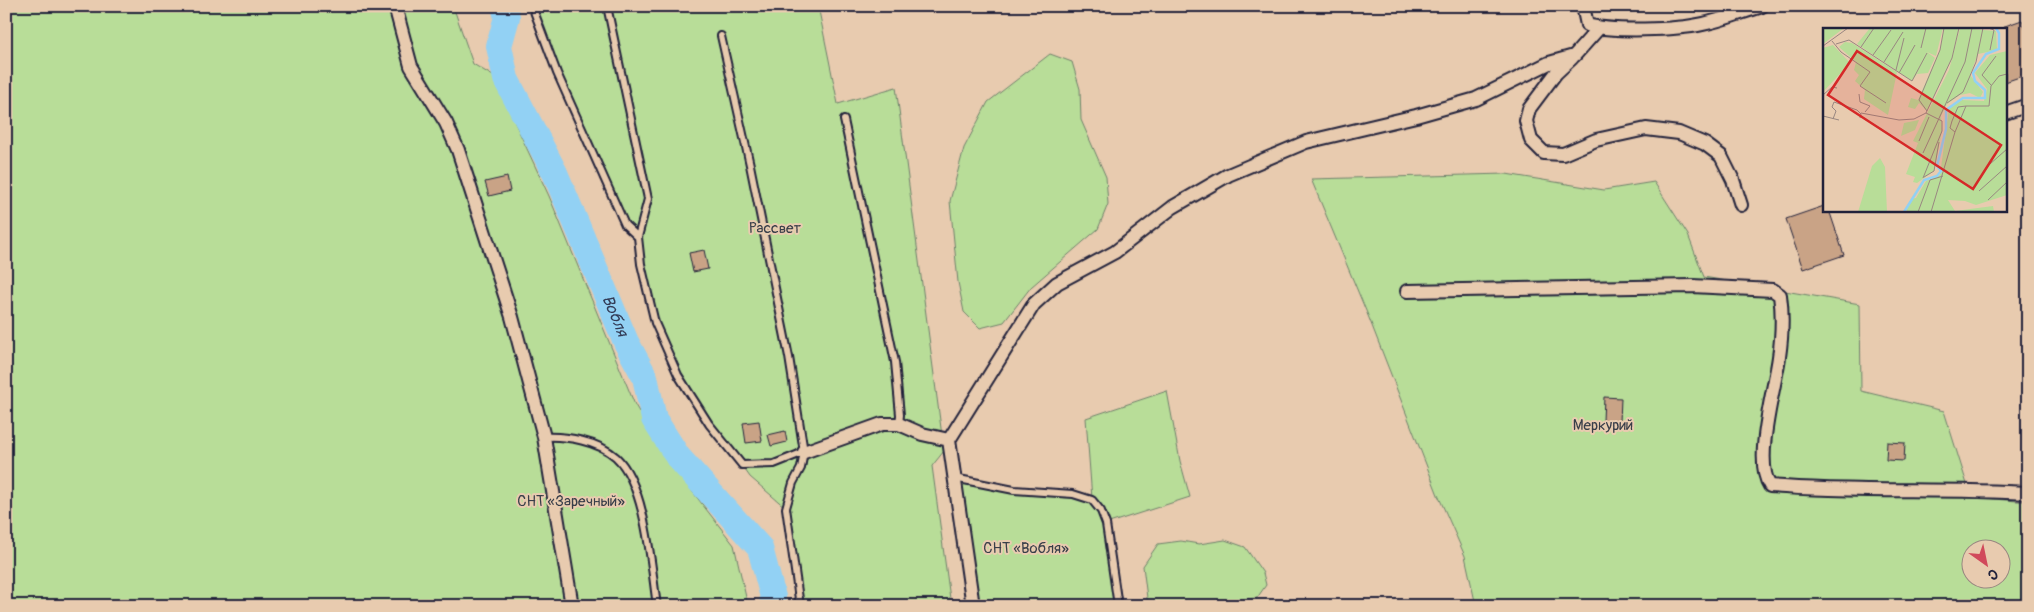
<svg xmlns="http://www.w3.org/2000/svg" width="2034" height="612" font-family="Pangolin,sans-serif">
<rect width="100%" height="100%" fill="#e8cbaf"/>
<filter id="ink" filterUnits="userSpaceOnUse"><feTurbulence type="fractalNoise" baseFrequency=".02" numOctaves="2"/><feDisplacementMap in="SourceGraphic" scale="10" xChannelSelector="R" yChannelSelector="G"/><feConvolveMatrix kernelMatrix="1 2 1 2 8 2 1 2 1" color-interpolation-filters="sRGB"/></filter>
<g filter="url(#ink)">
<!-- green -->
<path fill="#b8dd98" stroke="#6d806a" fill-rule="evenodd" d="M6,6H453L473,64L493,76L549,196L635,405L667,459L734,545L748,606H6Z
M532,6H818L838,104L896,87L944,451L932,466L951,606H800L786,508L750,477L678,375L655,323L637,237L625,225L557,73Z
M1050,54L1072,62L1080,89L1081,120L1106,177L1108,204L1098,229L1031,287L1004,322L980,328L964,312L958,282L950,201L964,148L988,102Z
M1506,174L1604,190L1654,182L1688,235L1704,277L1860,304L1861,391L1944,411L1971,497L2028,502V606H1476L1465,556L1438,495L1369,318L1311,179ZM1972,550H2002V580H1972Z
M1167,391L1180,461L1190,497L1106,524L1118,606H973L954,478L1092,499L1086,418Z
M1225,540L1245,547L1263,573L1266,585L1257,598L1234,600L1227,606H1148L1143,566L1158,544L1181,541L1199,544Z"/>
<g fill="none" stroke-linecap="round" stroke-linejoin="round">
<!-- river -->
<path stroke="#92d1f4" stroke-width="26" id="s1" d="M504,6L507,17L499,46L506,79L555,173L626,342L645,377L654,419L678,457L760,548L773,597L772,606"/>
</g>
<!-- building -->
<path fill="#c9a386" stroke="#22223b" d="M2022,20L2028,36V74L2005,82V26Z
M507,177L510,191L489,196L485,182Z
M1824,206V210H1829L1844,255L1803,269L1786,219Z
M704,250L708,269L693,272L689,253Z
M1604,397L1621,398L1620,422L1603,421Z
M759,421L762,441L746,443L743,423Z
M785,431L787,442L771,446L768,435Z
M1887,442L1905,443L1904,461L1886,460Z"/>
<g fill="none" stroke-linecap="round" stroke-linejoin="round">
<defs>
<path id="lane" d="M532,6L557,73L625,225L638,237
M607,6L648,199L638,237L641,264L655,323L678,375L709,424L742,465L774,464L804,452
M721,36L750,165L789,357L804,452L801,468L793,483L786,508L800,606
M844,120L895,362L900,415L899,424
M544,437C567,436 598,441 616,457C646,485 651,566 657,606
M954,478L1014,490L1073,494L1092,500L1101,511L1106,524L1118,606"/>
<path id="street" d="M395,6L411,66L446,123L458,150L512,317L544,437L572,606
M1583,6L1587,25C1612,32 1676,30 1703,24C1723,20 1742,12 1762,6
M1572,58L1556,73L1529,109L1526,121L1531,140L1544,153L1563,154L1596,140L1646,129L1679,133L1705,144L1721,156L1733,180L1741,205
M2005,113L2028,105
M1407,291L1692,286L1773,290L1780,295C1783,316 1782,336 1779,357C1775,388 1753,461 1770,486C1855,493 1942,488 2028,493
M804,452L882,424H899L922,434L949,440
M973,606L949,440L1034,304L1057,283L1115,252L1173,207L1228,175L1306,142L1416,116L1476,99L1549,63L1574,56L1599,28"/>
</defs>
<!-- lane casing -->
<use href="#lane" stroke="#22223b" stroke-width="10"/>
<!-- street casing -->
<use href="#street" stroke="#22223b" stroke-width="16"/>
<!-- lane -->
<use href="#lane" stroke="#e8cbaf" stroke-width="6"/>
<!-- street -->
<use href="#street" stroke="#e8cbaf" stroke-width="12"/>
</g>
</g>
<g text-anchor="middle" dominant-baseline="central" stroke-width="4" stroke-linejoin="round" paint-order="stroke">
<!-- park labels -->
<g font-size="15" fill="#383e49" stroke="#e8cbaf">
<text x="775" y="228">Рассвет</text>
<text x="1603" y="425">Меркурий</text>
<text x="571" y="501">СНТ «Заречный»</text>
<text x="1026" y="548">СНТ «Вобля»</text>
</g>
<!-- water labels -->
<g font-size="16" font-style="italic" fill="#333c57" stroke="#e8cbaf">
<text stroke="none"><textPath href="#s1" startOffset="336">Вобля</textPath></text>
</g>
</g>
<!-- overview -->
<g transform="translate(1823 28)">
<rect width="184" height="184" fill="#e8cbaf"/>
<path d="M0,0H21L0,16ZM47,0H120L113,28L104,24L112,30L105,45L94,46L89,53L34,16ZM121,0H136L129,30L104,83L96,75L92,81L85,79L88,70L95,72L117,22ZM137,0L173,3L174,22L155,26L147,47L160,64L157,70L147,65L137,67L124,76L118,88L119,103L111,143L94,155L90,154L92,149L83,146L95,115L90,113L126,42ZM22,14L29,15L74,44L65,87L41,71L42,62L32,53L36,47L31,42L33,34L16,19ZM10,17L27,35L0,64V20ZM184,23V167L153,177L142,173L125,172L132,183L170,178L171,184H83L88,171L93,170L103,153L117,147L126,80L139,72L161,73L164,61L152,45L167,27ZM96,92L92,102L78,108L81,95ZM57,130L62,139L64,184H35L49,138Z" fill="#b8dd98"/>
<path fill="none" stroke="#92d1f4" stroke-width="2.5" d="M81,184L101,152L114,148L118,143L114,138L123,101V82L140,70H162V62L152,53L150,45L163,26L176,21V5L173,0"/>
<path fill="none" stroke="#998781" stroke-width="1" d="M165,0L171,2L167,22M9,13L18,24L47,44L37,58L63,75M13,16L26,12L89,53L104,25M0,18L25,0M38,19L51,0M98,20L103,0M50,27L68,2M61,34L80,4M73,42L81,10M76,45L92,17M168,57L159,47L173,28M36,66L37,74L47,78L42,84M0,67L9,59L14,60M124,75L140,64L153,34L160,0M104,83L96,72L117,22L121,0M38,85L76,92L91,91L103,85L129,30L136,0M0,88L16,92M10,91L13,83L9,79L11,74L34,82L38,86L37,90M132,104L127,100L129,93L135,79L143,78M96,113L106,89M100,125L142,34L149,0M167,136L184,121M101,149L111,143L116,114M100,150L119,103V93L103,85M156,163L184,138M165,172L184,154M95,184L107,152L120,148M108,184L132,104L143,78H166L168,58L176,48L184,46"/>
<path fill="#d62828" fill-opacity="0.15" stroke="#d62828" stroke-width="2.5" d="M34,23L178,117L150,161L5,67Z"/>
<rect width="184" height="184" fill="none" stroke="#22223b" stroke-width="2.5"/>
</g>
<!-- margin -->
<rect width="2034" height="612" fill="none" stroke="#e8cbaf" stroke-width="25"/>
<rect x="12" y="12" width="2009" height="587" fill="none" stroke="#22223b" stroke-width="2" filter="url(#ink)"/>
<!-- north arrow -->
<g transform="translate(1986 564) rotate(147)"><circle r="24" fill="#e8cbaf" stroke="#998781"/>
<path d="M0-4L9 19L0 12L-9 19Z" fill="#d1495b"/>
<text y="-8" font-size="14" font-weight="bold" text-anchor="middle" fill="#22223b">С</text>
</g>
</svg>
